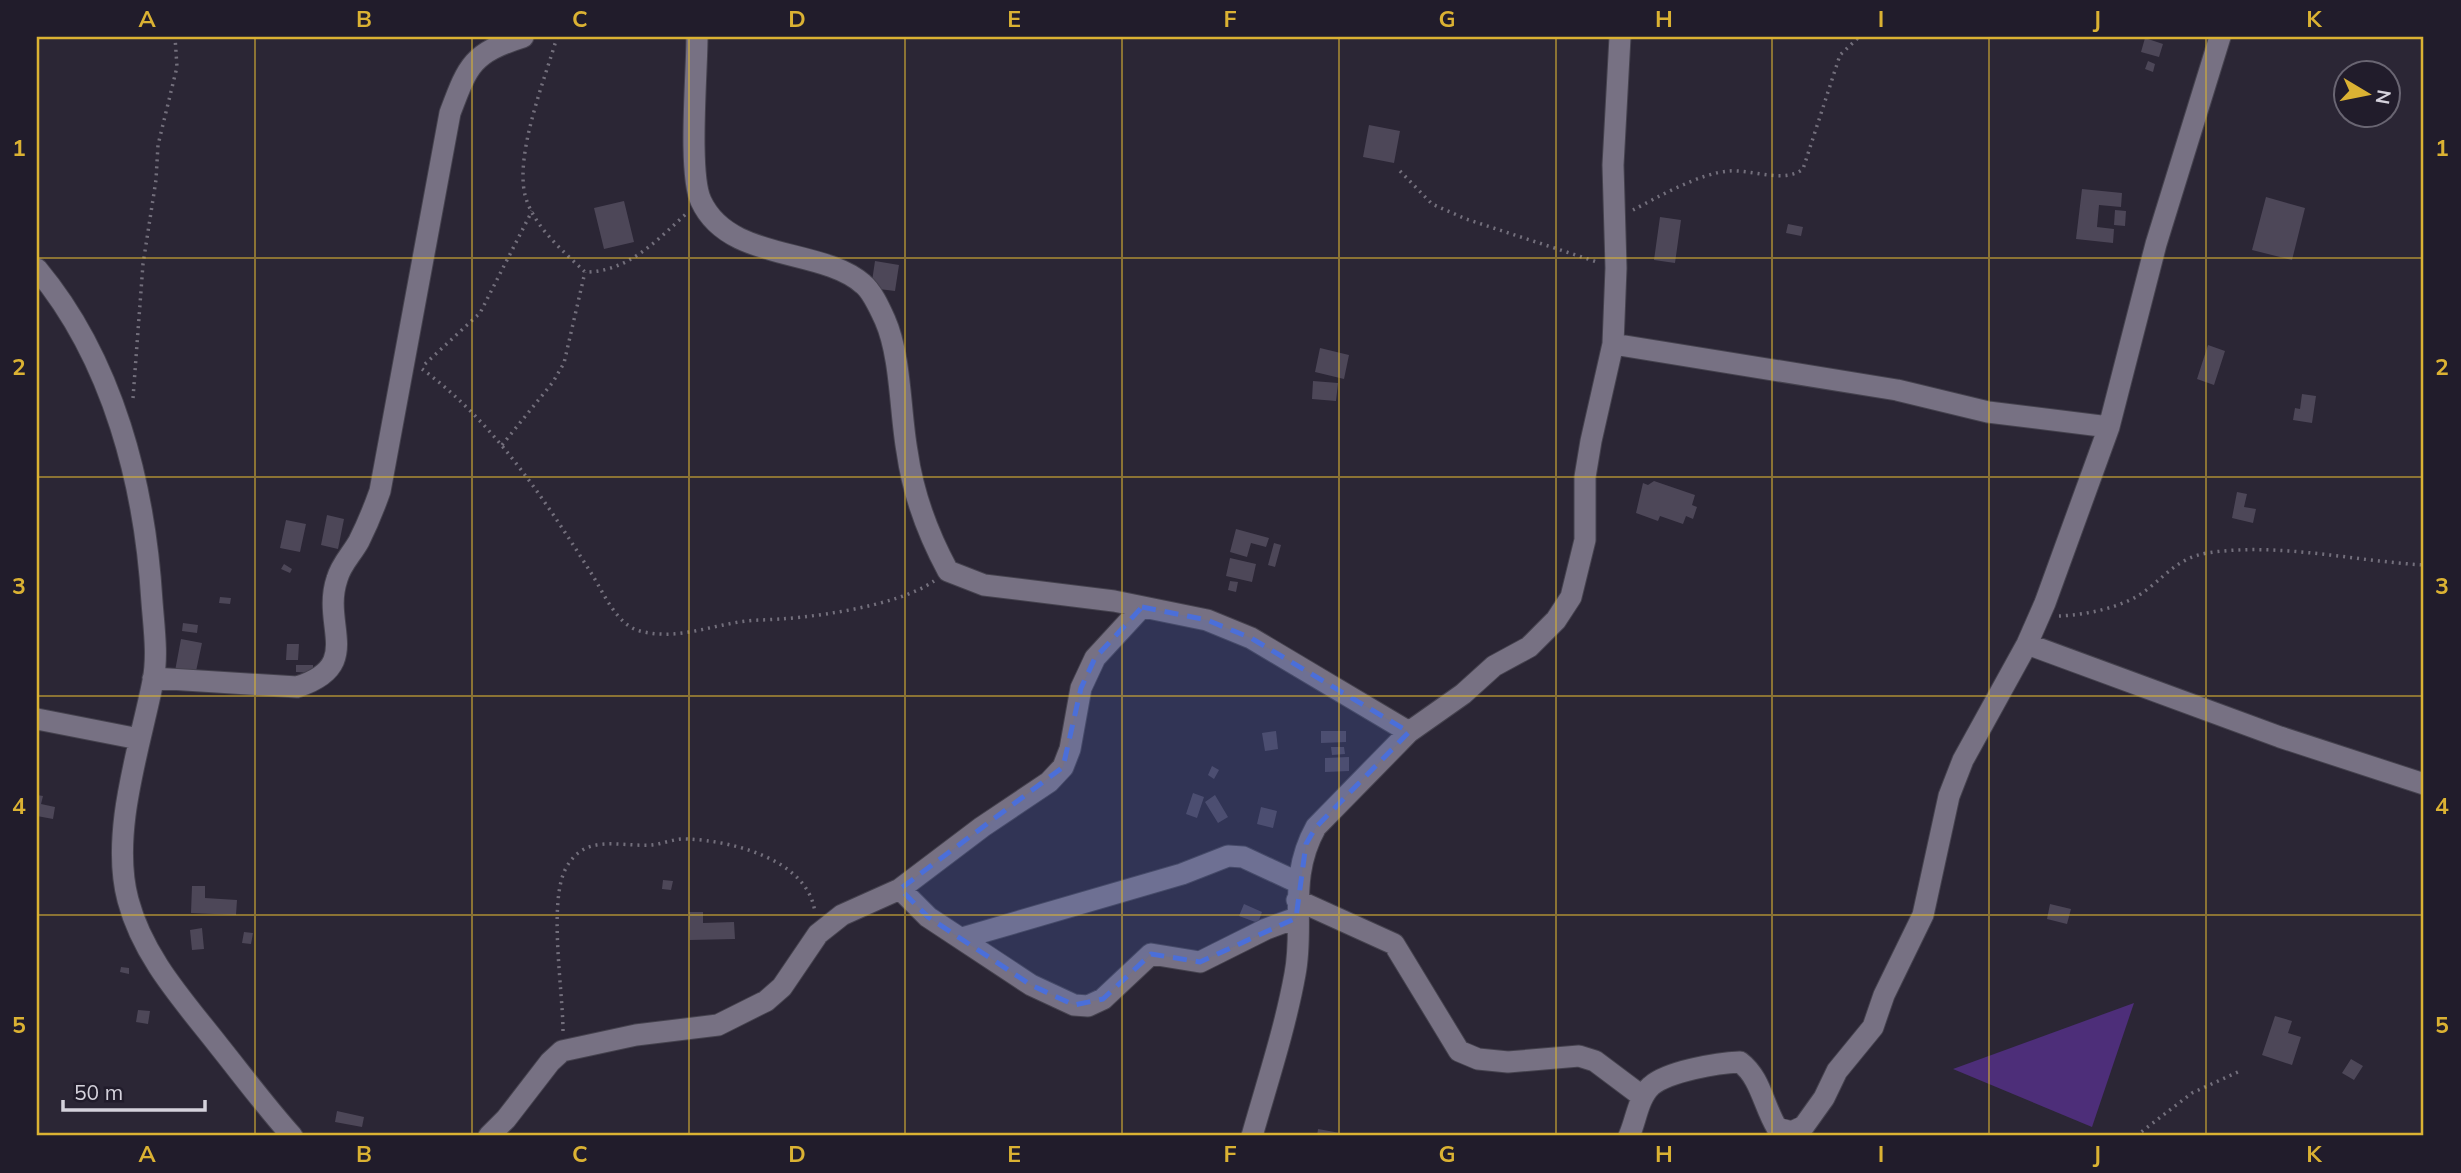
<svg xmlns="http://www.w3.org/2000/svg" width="2461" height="1173" font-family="Mulish,sans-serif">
<rect width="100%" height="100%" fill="#2b2635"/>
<!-- green -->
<path fill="#4d2e79" d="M2134,1003L2092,1127L1953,1069Z"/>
<!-- building -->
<path fill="#4d4758" d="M2145,38L2163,44L2159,57L2141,52Z
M2148,61L2155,64L2153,72L2145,69Z
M1369,125L1400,131L1394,163L1363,157Z
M2082,189L2122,193L2121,207L2099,205L2097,227L2114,229L2113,243L2076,239Z
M2266,197L2305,208L2292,260L2252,250Z
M624,201L634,242L604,249L594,208Z
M2115,210L2126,211L2125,226L2114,225Z
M1660,217L1681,220L1675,263L1654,260Z
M1788,224L1803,227L1801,236L1786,233Z
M875,261L899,265L895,291L871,288Z
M2208,345L2225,351L2214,385L2197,379Z
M1320,348L1349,355L1344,379L1315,372Z
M1313,381L1338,383L1336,401L1312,399Z
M2302,394L2316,396L2312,423L2293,420L2295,408L2300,409Z
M1654,481L1695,495L1692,505L1697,507L1693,519L1686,516L1683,524L1660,516L1658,521L1636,513L1643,483L1648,485Z
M2237,492L2247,494L2244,507L2256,509L2253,523L2232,518Z
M327,515L344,519L338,549L321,545Z
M286,520L306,524L300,552L280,548Z
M1236,529L1269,538L1266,547L1251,543L1247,557L1230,552Z
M1274,543L1281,545L1275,567L1268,565Z
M1230,558L1256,564L1252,582L1226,576Z
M284,564L292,569L290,573L281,569Z
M1230,581L1238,582L1236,592L1228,590Z
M220,597L231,598L230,604L219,603Z
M183,623L198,625L197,633L182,631Z
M181,639L202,643L195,676L175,671Z
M287,644H299L298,660H286Z
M296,665H313V673L296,672Z
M1276,731L1278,749L1265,751L1262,733Z
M1321,731H1346V742L1321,743Z
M1331,747H1344L1345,754L1332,755Z
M1349,757V771L1325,772V758Z
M1212,766L1219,770L1214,779L1208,775Z
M1193,793L1204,797L1197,818L1186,814Z
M37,795L43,796L41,804L55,807L53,819L37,816Z
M1215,795L1228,817L1218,823L1205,802Z
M1261,807L1277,811L1273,828L1257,824Z
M663,880L673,881L671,890L662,889Z
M192,886H205V898L237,900L236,915L191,913Z
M1244,904L1262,912L1258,923L1239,916Z
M2050,904L2071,909L2067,924L2047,919Z
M689,912H703V923L734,922L735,939L690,940Z
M202,928L204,949L192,950L190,930Z
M244,932L253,933L251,944L242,943Z
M121,967L129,968V974L120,972Z
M138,1010L150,1011L148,1024L136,1022Z
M2275,1016L2292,1021L2288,1033L2301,1037L2292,1065L2262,1055Z
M2351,1059L2363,1066L2354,1080L2342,1073Z
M337,1111L364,1117L362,1127L335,1122Z
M1318,1129L1340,1133V1136H1317Z"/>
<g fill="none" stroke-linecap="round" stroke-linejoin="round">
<defs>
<path id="street" d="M697,37C697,73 688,173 701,201C729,262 821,247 863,284C872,291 880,309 885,320C901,356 900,412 907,451C913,494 928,534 948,571L984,585L1114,601L1207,620L1251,638L1409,732
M37,269C113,360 145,485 152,602C154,628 158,656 153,681C140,747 110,833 128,900C143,957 183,1000 219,1046C243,1076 266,1107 292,1136
M1613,344L1897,390L1988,412L2109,427
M2027,644L2280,737L2424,784
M153,678L297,687C365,665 321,626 337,579C341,564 352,554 359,541C367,525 374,508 380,491L450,113C468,65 472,53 523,37
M37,719L139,739
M900,889L928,917L1031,985L1074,1005L1088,1006L1103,999L1151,954L1200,962L1266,929L1296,918
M1297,900L1394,944L1459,1051L1478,1059L1508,1062L1579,1056L1595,1061L1643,1097
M962,938L1182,874L1228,856L1243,857L1299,883
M489,1136L506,1119L550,1062L562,1051L636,1035L718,1025L766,1001L782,987L818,934L842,915L900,889L982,827L1049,782L1063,767L1070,749L1081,688L1095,658L1142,607
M1252,1136C1267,1083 1285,1029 1295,974C1305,922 1287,879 1316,827L1409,732L1463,694L1494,666L1529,647L1556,620L1571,597L1585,540V477L1591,441L1613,344L1616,268L1613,165L1620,37
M1629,1136C1636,1121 1638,1098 1651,1086C1668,1071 1718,1063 1740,1062C1761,1078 1763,1105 1777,1128L1792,1132L1804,1126L1824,1098L1837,1071L1873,1027L1884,995L1923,915L1949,796L1963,760L2027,644L2045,603L2109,427L2156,244L2220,37"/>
</defs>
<!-- street casing -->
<use href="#street" stroke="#45424e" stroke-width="23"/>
<!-- path -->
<path stroke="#736f7c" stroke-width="3.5" stroke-dasharray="2 5" stroke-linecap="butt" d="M557,37C545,79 515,153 525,195C533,226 563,251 585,272C628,272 656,241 687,213
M1400,171L1432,204L1466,219L1597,262
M1633,210C1658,197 1700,173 1729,171C1751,169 1784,184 1803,169L1840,55L1859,37
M425,364L480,313L532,211
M422,369C494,422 545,500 593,576C604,594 617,625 640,631C681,642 719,621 760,620C805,619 897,607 934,581
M133,398L143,264L156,180L158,145L177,67L175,37
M502,445L553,382L564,363L585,272
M2059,616C2086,615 2127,607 2149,588C2169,572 2180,558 2207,553C2278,542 2353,561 2424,565
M563,1031C563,991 548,901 566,868C585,833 618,847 651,845C663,844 675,838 688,839C733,841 809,860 815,913
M2136,1136L2192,1093L2240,1071"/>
<!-- street -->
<use href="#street" stroke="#777183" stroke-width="21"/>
</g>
<!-- marked area -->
<path fill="#4b6fd9" fill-opacity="0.2" stroke="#4b6fd9" stroke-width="5" stroke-dasharray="14 9" stroke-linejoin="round" d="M1142,607L1207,620L1251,638L1409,732L1316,827L1306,844L1296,918L1200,962L1151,954L1103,999L1074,1005L1031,985L928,917L900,889L1063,767L1081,688L1095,658Z"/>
<!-- grid -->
<path fill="none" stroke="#dbb233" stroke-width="2" stroke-opacity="0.55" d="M255,37V1136M472,37V1136M689,37V1136M905,37V1136M1122,37V1136M1339,37V1136M1556,37V1136M1772,37V1136M1989,37V1136M2206,37V1136M37,258H2424M37,477H2424M37,696H2424M37,915H2424"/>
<!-- border -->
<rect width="2461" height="1173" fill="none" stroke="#211c2b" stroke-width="77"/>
<!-- north arrow -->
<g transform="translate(2367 94) rotate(100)"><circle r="33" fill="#211c2b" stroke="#696572" stroke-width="2"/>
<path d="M0-5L12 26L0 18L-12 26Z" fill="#dbb233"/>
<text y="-10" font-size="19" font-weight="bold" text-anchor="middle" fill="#d5d2dc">N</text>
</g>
<!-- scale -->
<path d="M63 1100v10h142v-10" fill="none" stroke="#d5d2dc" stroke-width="3.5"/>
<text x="74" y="1100" font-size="21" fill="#d5d2dc" stroke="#211c2b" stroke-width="5" paint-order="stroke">50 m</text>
<rect x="38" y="38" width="2384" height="1096" fill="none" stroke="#dbb233" stroke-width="2.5"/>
<g font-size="23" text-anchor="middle" font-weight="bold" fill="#dbb233">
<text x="147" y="27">A</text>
<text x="364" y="27">B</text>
<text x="580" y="27">C</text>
<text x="797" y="27">D</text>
<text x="1014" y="27">E</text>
<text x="1230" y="27">F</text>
<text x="1447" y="27">G</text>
<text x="1664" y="27">H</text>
<text x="1881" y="27">I</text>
<text x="2097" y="27">J</text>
<text x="2314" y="27">K</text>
<text x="19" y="156">1</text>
<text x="2442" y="156">1</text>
<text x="19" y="375">2</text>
<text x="2442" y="375">2</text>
<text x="19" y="594">3</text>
<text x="2442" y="594">3</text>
<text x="19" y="814">4</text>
<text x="2442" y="814">4</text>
<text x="19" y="1033">5</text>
<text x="2442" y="1033">5</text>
<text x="147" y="1162">A</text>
<text x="364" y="1162">B</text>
<text x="580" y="1162">C</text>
<text x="797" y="1162">D</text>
<text x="1014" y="1162">E</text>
<text x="1230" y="1162">F</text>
<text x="1447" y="1162">G</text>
<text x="1664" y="1162">H</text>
<text x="1881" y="1162">I</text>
<text x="2097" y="1162">J</text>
<text x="2314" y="1162">K</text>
</g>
</svg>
